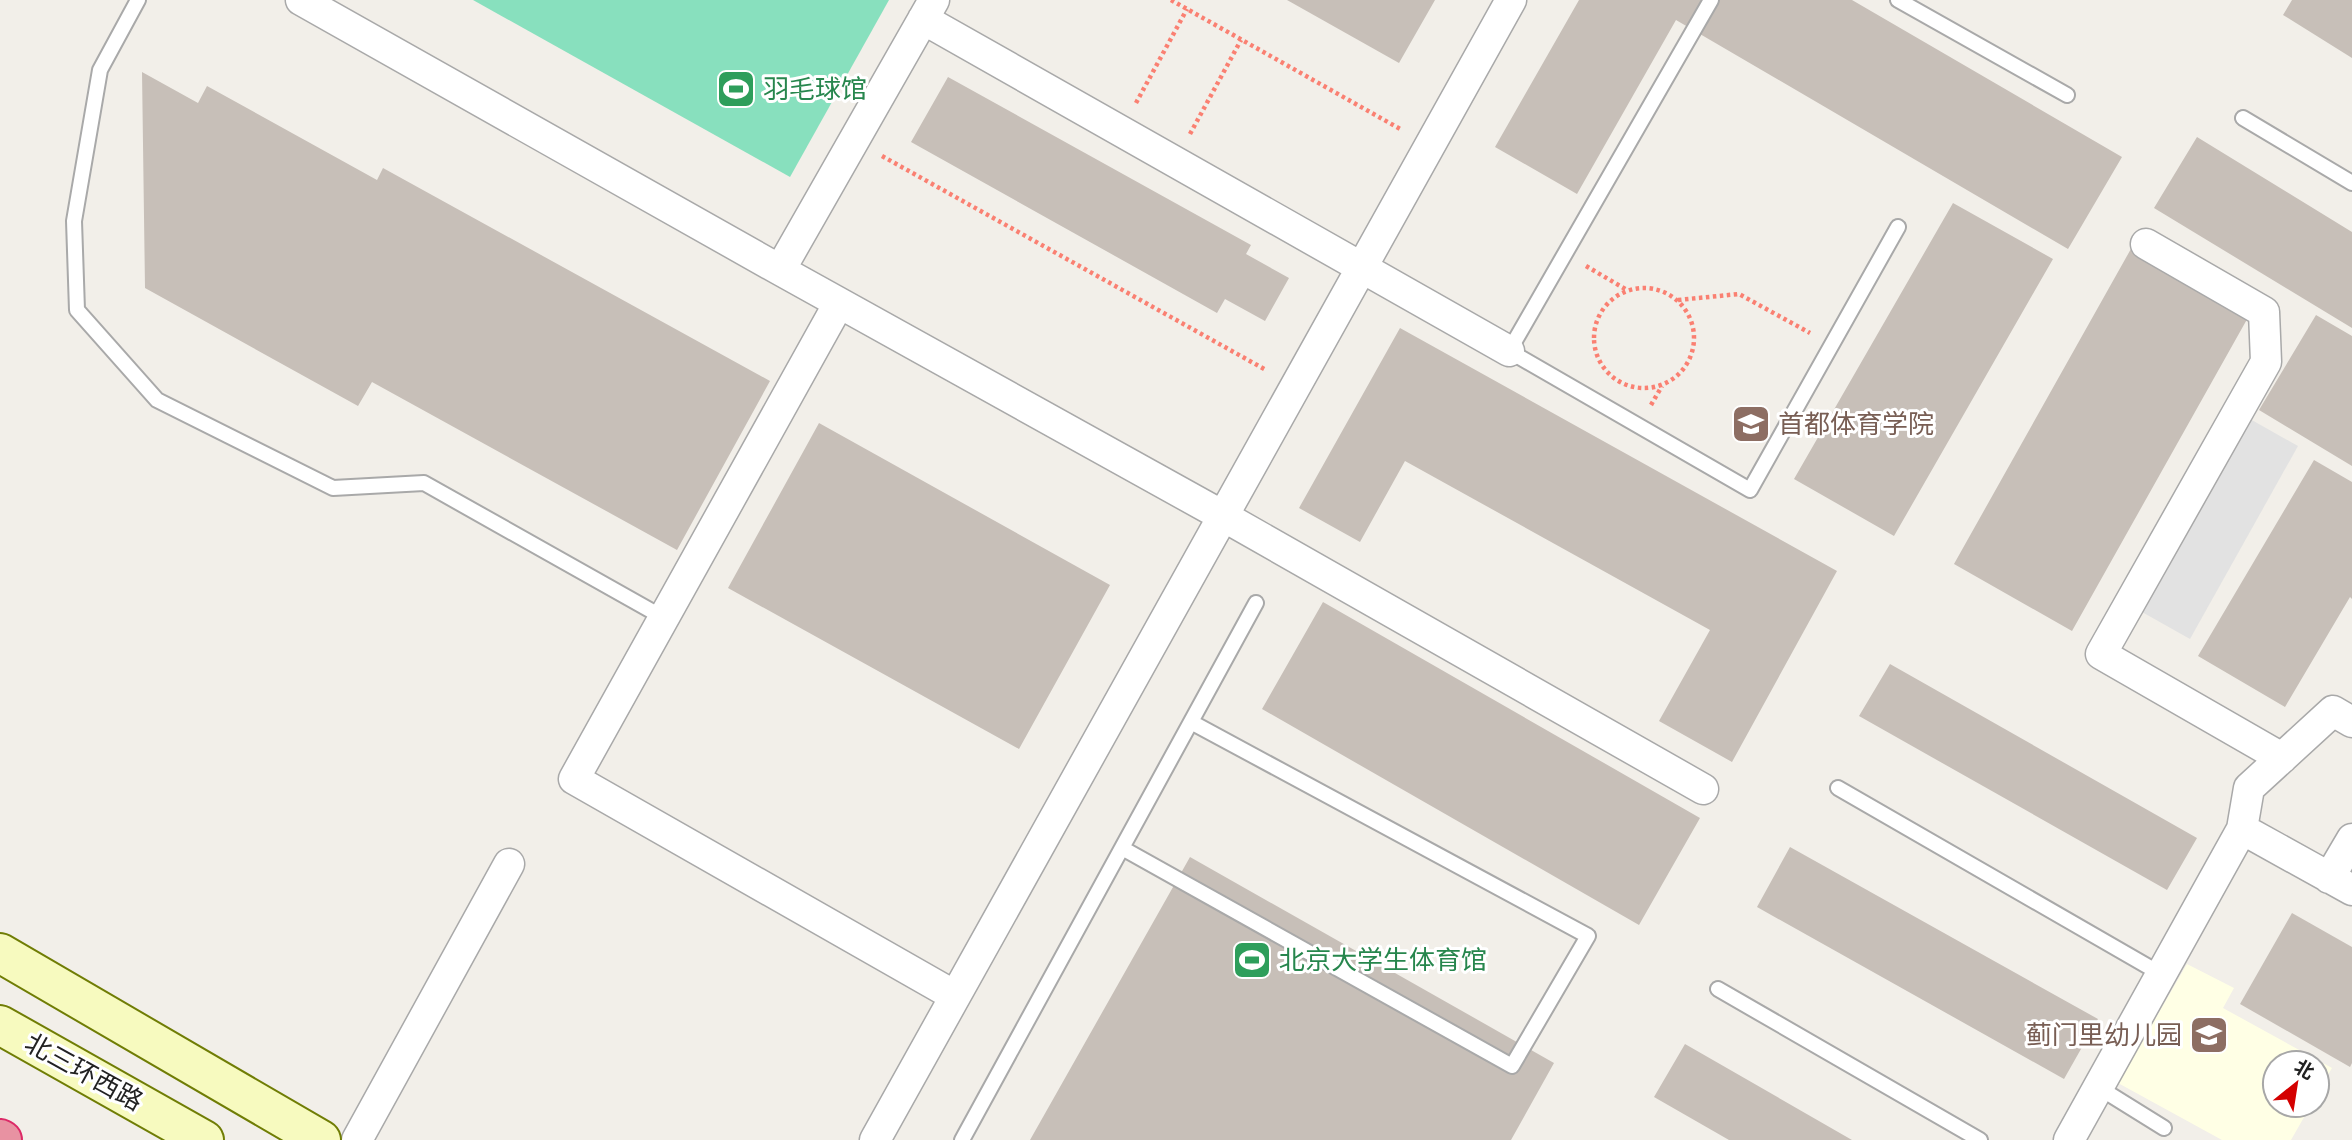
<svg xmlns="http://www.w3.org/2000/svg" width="2352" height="1140" font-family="Cabin,'Noto Sans SC',sans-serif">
<rect width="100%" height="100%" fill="#f2efe9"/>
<!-- education -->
<path fill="#ffffe5" d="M2187,964L2234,988L2223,1008L2332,1068L2317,1094V1063H2275V1105H2311L2291,1140H2222L2118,1083Z"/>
<!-- pitch -->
<path fill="#88e0be" d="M473,0H889L790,177Z"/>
<!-- parking -->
<path fill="#e2e2e2" d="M2250,419L2298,446L2190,639L2142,612Z"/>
<!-- building -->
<path fill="#c7bfb8" d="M1287,0H1435L1399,63Z
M1579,0H1852L2122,157L2068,249L1676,20L1577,194L1495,147Z
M2292,0H2352V58L2283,15Z
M142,72L198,103L207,86L377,180L383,168L770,381L677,550L372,382L358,406L145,288Z
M948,77L1251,245L1246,254L1289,278L1265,321L1225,299L1217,313L911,142Z
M2197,137L2352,232V328L2154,208Z
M1953,203L2053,259L1894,536L1794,479Z
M2132,247L2250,314L2072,631L1954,564Z
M2316,315L2352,336V466L2259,410Z
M1400,328L1837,571L1732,762L1659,721L1710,630L1405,461L1360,542L1299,508Z
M819,423L1110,585L1019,749L728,588Z
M2314,460L2352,482V599L2350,597L2285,707L2198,656Z
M1323,602L1700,818L1639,925L1262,709Z
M1890,664L2197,838L2167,890L1859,716Z
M1790,847L2098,1019L2064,1079L1757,907Z
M1190,857L1554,1063L1511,1140H1030Z
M2292,913L2352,947V1063L2350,1067L2240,1004Z
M1685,1044L1852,1140H1729L1654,1097Z"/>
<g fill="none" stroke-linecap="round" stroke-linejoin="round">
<defs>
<path id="lane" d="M138,0L100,70L74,221L77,310L157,400L333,488L424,483L664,618
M1711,0L1509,351L1750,490L1898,227
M1898,0L2067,95
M2243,118L2352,183
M1838,788L2161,974
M1122,848L1512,1066L1588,936L1191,722
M1718,989L1980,1140
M2098,1087L2164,1128
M962,1140L1256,603"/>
<path id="street" d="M301,0L780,270L1223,516L1703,789
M923,19L1509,351
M2146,244L2264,312L2266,362L2101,654L2282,758
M780,270L934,0
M839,303L574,779L955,996
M2242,829L2352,890
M2329,878L2352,839
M357,1140L509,864
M875,1140L1511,0
M2069,1140L2242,829L2249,788L2333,711L2352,722"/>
<path id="secondary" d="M0,953L321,1140
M0,1025L204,1140"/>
<path id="highway" d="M0,1139L2,1140"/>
</defs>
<!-- lane casing -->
<use href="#lane" stroke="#a9a9a9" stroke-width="18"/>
<!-- street casing -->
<use href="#street" stroke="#a9a9a9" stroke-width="33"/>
<!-- secondary casing -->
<use href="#secondary" stroke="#707d05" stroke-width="42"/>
<!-- highway casing -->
<use href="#highway" stroke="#dc2a67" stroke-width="42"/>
<!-- path -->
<path stroke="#fa8072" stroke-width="4.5" stroke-dasharray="3.5 3.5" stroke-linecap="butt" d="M1171,0L1402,130
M1136,103L1187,9
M1190,134L1241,40
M882,156L1266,370
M1586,266L1627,290
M1594 338a50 50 0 1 1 100 0a50 50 0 1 1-100 0Z
M1678,300L1739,294L1810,333
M1651,405L1662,386"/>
<!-- lane -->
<use href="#lane" stroke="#fff" stroke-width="14"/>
<!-- street -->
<use href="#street" stroke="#fff" stroke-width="30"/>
<!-- secondary -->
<use href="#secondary" stroke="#f7fabf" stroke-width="38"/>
<!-- highway -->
<use href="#highway" stroke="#e892a2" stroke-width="38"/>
</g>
<!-- icons -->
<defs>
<symbol id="stadium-square" viewBox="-11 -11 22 22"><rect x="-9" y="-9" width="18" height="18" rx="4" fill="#2e9e5b" stroke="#fff"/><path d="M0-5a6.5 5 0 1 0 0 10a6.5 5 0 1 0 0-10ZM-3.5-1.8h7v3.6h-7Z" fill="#fff"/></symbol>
<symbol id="university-square" viewBox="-11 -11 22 22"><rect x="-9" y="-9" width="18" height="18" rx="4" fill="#8d6e63" stroke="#fff"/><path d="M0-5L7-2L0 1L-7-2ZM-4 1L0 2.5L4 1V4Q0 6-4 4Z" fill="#fff"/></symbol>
<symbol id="school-square" viewBox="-11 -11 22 22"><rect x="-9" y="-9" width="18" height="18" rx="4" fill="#8d6e63" stroke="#fff"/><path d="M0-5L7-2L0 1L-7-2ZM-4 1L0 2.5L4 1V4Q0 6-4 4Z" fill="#fff"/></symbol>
</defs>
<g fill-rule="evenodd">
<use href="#stadium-square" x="714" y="67" width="44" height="44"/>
<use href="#university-square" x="1729" y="402" width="44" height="44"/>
<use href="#stadium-square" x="1230" y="938" width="44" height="44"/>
<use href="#school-square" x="2187" y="1013" width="44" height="44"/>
</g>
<g text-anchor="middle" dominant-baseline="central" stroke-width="6" stroke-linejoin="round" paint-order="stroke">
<!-- leisure labels -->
<g font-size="26" fill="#27864d" stroke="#fff" text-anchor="start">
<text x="763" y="89">羽毛球馆</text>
<text x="1279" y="960">北京大学生体育馆</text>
</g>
<!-- education labels -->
<g font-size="26" fill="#785e54" stroke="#fff" text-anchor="start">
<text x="1778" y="424">首都体育学院</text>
<text x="2182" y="1035" text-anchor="end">蓟门里幼儿园</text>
</g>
<!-- street labels -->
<g font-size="26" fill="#222" stroke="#fff">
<text transform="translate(84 1072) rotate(29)">北三环西路</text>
</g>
</g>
<!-- north arrow -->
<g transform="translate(2296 1084) rotate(30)"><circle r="33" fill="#ffffff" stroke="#a7a7a7" stroke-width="2"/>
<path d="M0-5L12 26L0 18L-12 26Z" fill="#d40000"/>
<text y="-10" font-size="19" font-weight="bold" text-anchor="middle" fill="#222222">北</text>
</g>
</svg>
